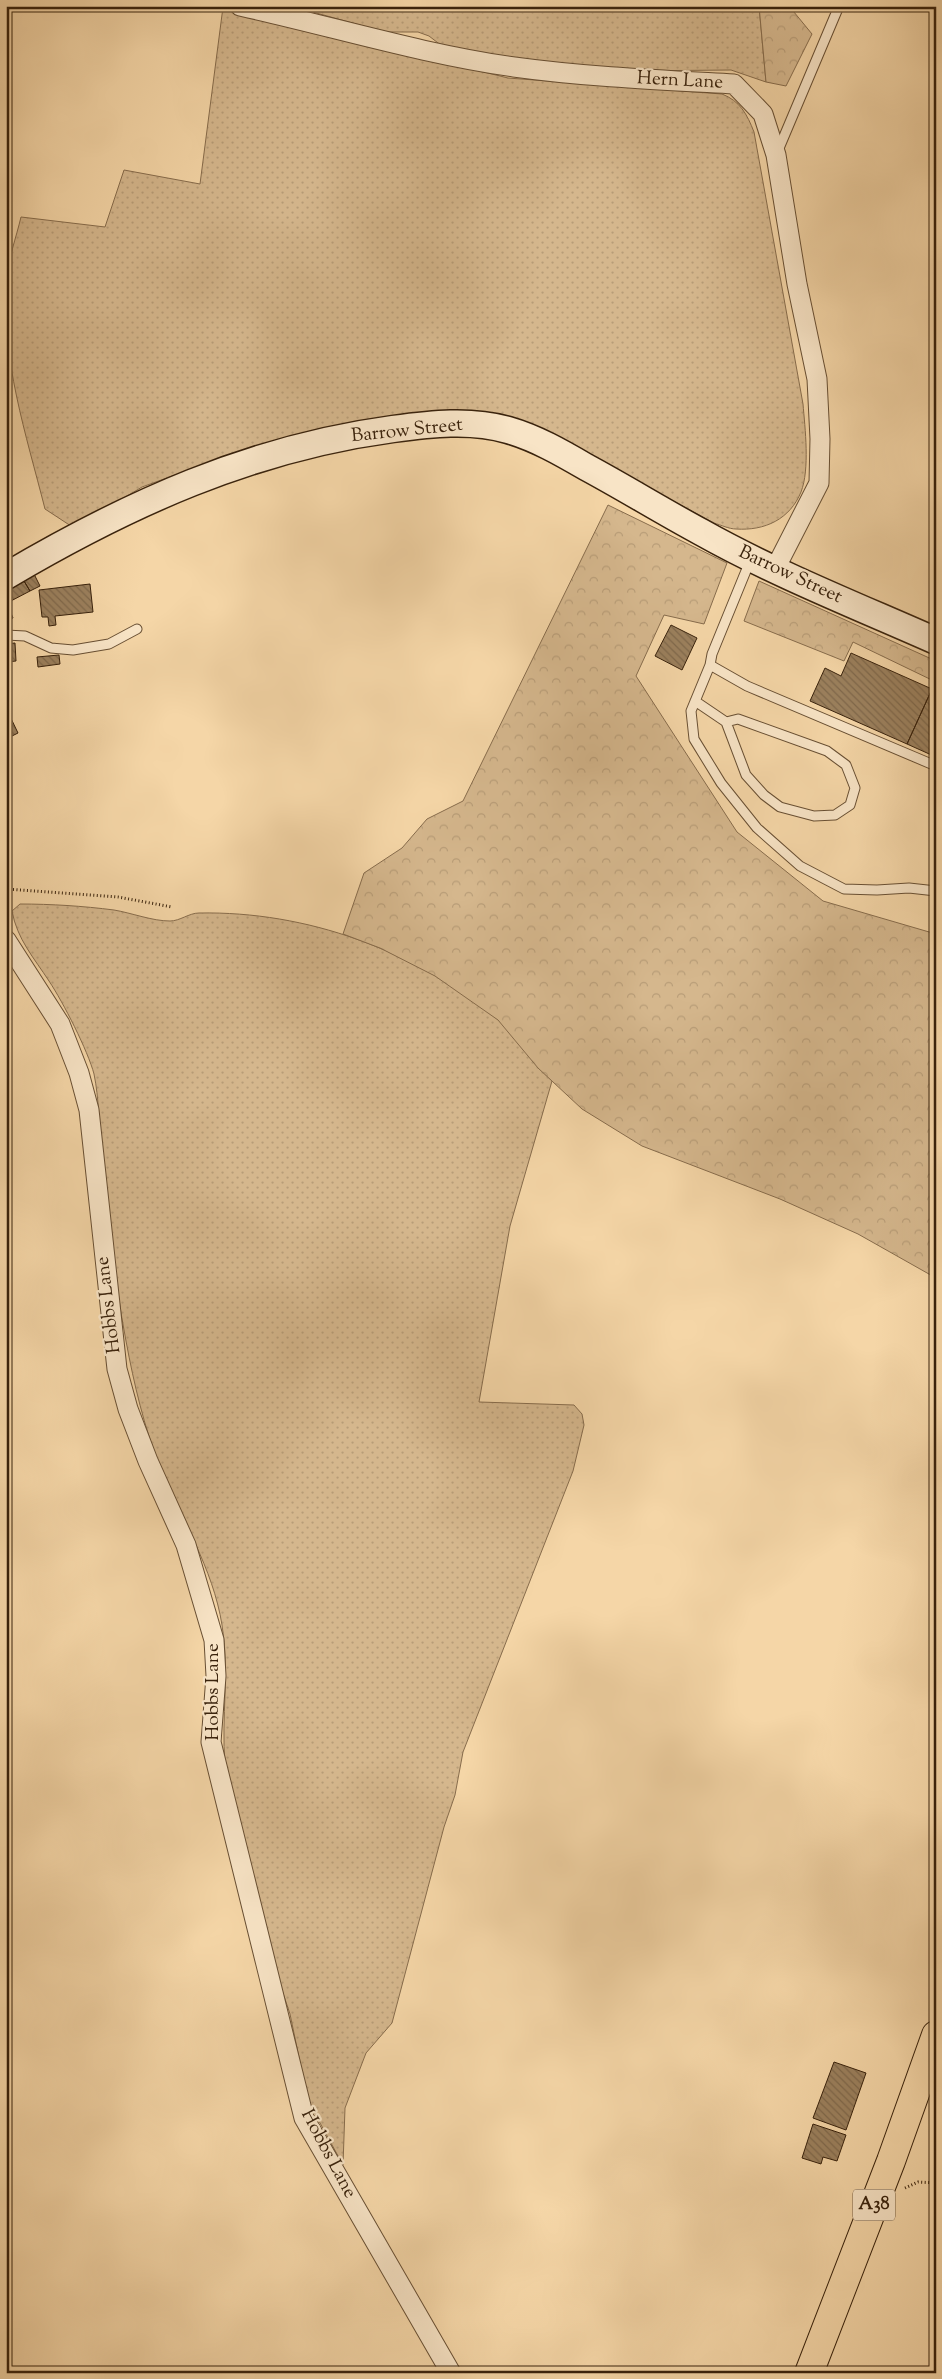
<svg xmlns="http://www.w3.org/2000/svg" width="942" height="2379" font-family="'Sorts Mill Goudy',serif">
<defs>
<pattern id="grass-dots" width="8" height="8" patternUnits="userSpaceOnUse" patternTransform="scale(1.25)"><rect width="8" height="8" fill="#d5b78d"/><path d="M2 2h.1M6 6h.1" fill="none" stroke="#b89d78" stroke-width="1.8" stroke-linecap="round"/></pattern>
<pattern id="forest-crowns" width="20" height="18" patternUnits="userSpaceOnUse" patternTransform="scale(1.25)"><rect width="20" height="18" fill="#d5b78d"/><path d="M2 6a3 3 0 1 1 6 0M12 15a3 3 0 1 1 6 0" fill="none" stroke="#b89d78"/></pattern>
<pattern id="building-back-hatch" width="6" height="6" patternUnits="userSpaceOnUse" patternTransform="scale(1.25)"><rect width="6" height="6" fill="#9b805d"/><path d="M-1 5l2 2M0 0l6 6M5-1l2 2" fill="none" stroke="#7f684b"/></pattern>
</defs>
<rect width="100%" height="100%" fill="#f5d6a7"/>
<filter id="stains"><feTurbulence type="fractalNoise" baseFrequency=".004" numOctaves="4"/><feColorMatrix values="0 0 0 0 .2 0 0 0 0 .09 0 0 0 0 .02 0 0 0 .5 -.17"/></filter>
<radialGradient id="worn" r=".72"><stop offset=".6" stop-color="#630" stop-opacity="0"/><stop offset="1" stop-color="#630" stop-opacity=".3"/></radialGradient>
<!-- grass -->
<path fill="url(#grass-dots)" stroke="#876c4c" d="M291,6H759L766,82L731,70L620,71L520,61L442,46L429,36L418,32H385Z
M223,7L508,78L722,94C740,101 747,114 754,132L803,404C805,428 810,469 801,492C790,519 765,531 736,529C729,529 721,525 714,523L540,429L238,452L142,487L74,528L45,509C26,434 1,359 6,280C8,260 16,238 21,217L105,227L124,170L200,184Z
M20,904C51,904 83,906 114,910C132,913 152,921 170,921C180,921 189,913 199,913C307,911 414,950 497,1019C516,1036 532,1063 552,1081L510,1226L479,1402L574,1405L582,1414L584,1425L573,1471L463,1752L455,1795L444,1827L392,2023L366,2053L345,2108L343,2165L308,2101L290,2014L281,1987L225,1764C221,1717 230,1671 222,1625C213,1568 181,1519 160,1467C144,1427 134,1384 126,1341C114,1279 109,1214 102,1150C99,1126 99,1098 94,1074C88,1051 63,1002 49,981C34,958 17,939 12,911Z"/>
<!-- forest -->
<path fill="url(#forest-crowns)" stroke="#876c4c" d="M759,6H789L812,34L786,86L766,82Z
M608,505L727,563L704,624L664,615L636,676L737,832L823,901L936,934V1278L858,1234L780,1199L642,1146L582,1109L538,1068L498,1020L435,976L380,948L343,934L364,873L402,848L427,819L463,801Z
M759,581L936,661V682L853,642L844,661L744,621Z"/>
<!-- building -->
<path fill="url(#building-back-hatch)" stroke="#39220c" d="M32,570L40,586L30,591L21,576Z
M21,576L30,591L7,603L13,618L6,621V583Z
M90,584L93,612L55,616L56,625L49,626L48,617H42L39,590Z
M671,625L697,638L682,670L655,656Z
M15,643L16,661L6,662V644Z
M851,653L932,689L907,744L810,701L825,668L841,676Z
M59,655L60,664L38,667L37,657Z
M932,689L936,691V757L907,744Z
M6,708L18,733L6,739Z
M834,2062L866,2073L846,2130L813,2118Z
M813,2124L846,2135L837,2161L823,2157L821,2164L802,2158Z"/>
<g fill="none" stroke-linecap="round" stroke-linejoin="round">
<defs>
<path id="lane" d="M777,153L839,6
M750,561L712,654L710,665L691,711L694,739L721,783L757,828L800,866L844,889L877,890L909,888L936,891
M6,635L25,636L51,648L73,650L109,644L137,629
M710,665L747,686L936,766
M695,701L726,722L746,775L764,795L780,807L814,816L835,815L850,805L855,788L846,765L827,751L738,719L726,722"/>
<path id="street" d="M240,6C331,26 422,54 514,67C587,77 660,80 734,84L763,114L776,155L797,284L817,379L820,439L819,483L775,569
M6,940L60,1024L79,1073L89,1110L117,1369L128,1409L148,1461L186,1545L214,1640L216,1676L211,1742L304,2118L451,2373"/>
<path id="secondary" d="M6,576C128,504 251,448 393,429C430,424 471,419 508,430C536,438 562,453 586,467C625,488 662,511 701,532C776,574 857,606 936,641"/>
<path id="highway" d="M809,2373L891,2161L936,2035"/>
</defs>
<!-- lane casing -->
<use href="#lane" stroke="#684f33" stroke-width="11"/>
<!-- street casing -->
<use href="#street" stroke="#684f33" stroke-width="21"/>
<!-- secondary casing -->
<use href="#secondary" stroke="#39220c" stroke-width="29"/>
<!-- highway casing -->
<use href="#highway" stroke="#39220c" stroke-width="30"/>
<!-- path -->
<path stroke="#39220c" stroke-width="3" stroke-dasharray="1 2.5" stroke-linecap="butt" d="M6,889L118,897L172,907
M905,2188L918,2182L936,2183"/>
<!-- lane -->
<use href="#lane" stroke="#f8e4c6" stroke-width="9"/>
<!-- street -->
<use href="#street" stroke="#f8e4c6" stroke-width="19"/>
<!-- secondary -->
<use href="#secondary" stroke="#f8e4c6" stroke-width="26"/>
<!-- highway -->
<use href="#highway" stroke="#f5d6a7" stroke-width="28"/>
</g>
<g text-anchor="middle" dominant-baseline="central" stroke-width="4.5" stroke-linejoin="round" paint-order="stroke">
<!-- shield labels -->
<rect fill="#f8e4c6" stroke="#725c44" stroke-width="1" x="853" y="2189.5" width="42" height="31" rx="4"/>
<g font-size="18" font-weight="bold" fill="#39220c">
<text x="874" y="2205">A38</text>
</g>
<!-- street labels -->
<g font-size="19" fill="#39220c" stroke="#f8e4c6">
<text transform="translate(680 81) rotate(3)">Hern Lane</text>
<text transform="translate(407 431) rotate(-6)">Barrow Street</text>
<text transform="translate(790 575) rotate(25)">Barrow Street</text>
<text transform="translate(109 1305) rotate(-97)">Hobbs Lane</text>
<text transform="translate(213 1692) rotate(-90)">Hobbs Lane</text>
<text transform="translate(328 2154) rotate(62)">Hobbs Lane</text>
</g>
</g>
<!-- margin -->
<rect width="942" height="2379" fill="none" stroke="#f5d6a7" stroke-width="25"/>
<rect x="8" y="8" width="927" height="2364" fill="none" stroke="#39220c" stroke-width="2.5"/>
<rect x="12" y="12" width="917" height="2354" fill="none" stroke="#39220c"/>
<rect width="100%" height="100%" filter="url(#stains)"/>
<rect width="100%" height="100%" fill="url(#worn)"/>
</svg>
